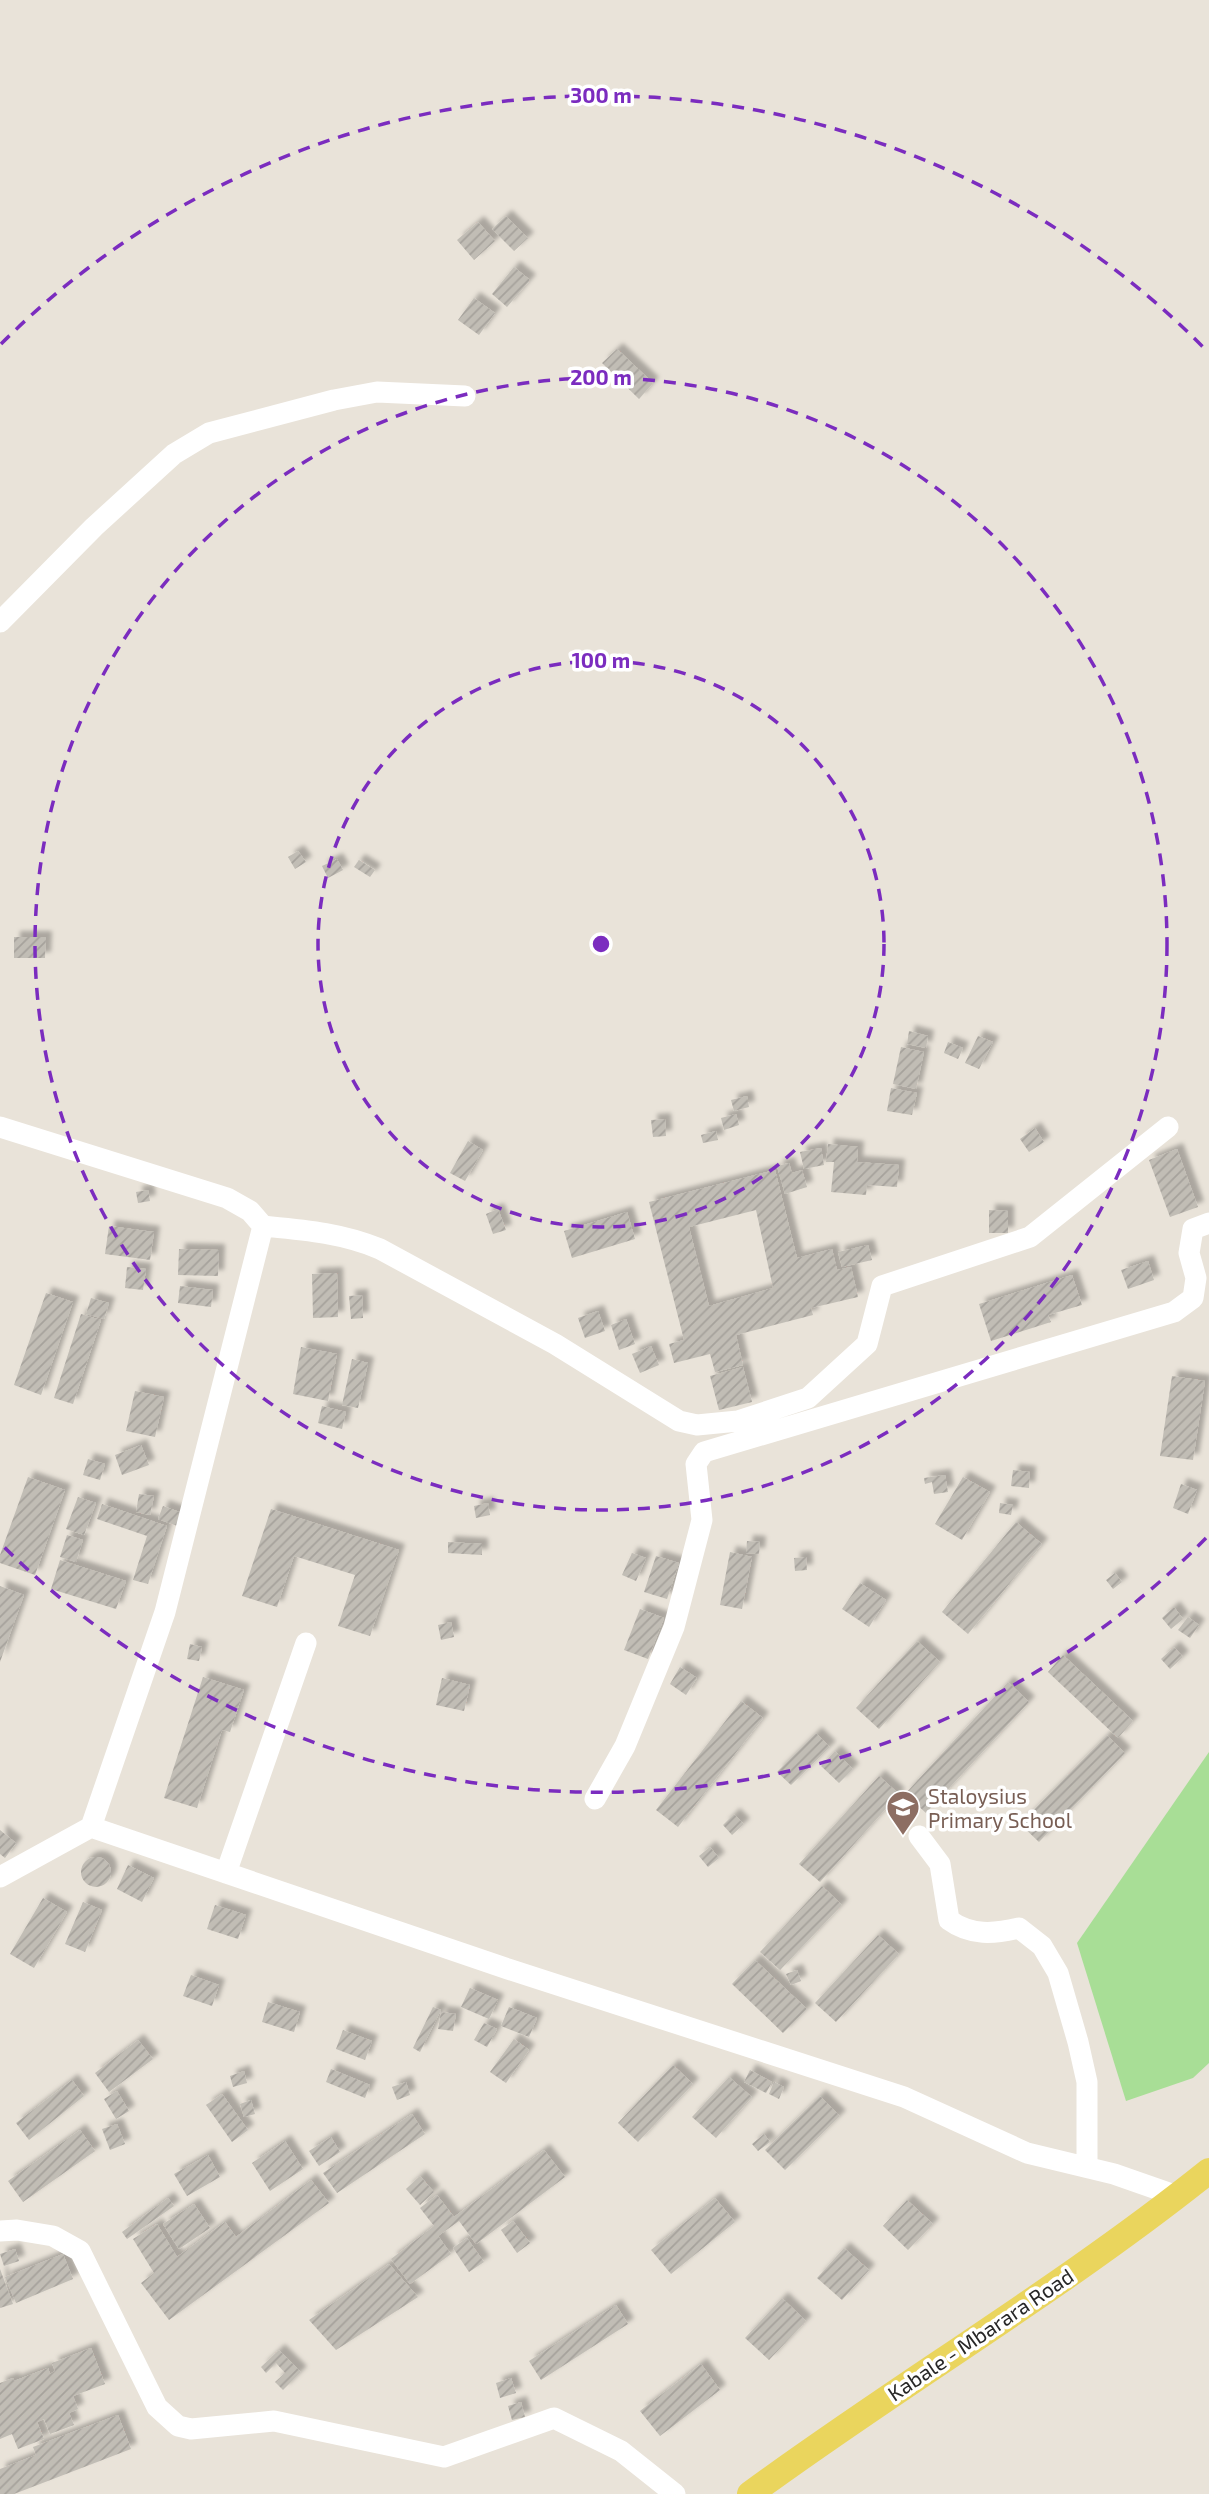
<svg xmlns="http://www.w3.org/2000/svg" width="1209" height="2494" font-family="'Exo 2',sans-serif">
<defs>
<pattern id="building-hatch" width="6" height="6" patternUnits="userSpaceOnUse" patternTransform="scale(1.75)"><rect width="6" height="6" fill="#c1bdb5"/><path d="M-1 1l2-2M0 6l6-6M5 7l2-2" fill="none" stroke="#a6a29c"/></pattern>
<filter id="shadow"><feDropShadow dx="6" dy="-6" stdDeviation="2" flood-color="#0004"/></filter>
</defs>
<rect width="100%" height="100%" fill="#e9e3d9"/>
<!-- park -->
<path fill="#a8de96" d="M1209,1752V2063L1193,2078L1126,2101L1077,1943Z"/>
<!-- building -->
<path fill="url(#building-hatch)" fill-rule="evenodd" filter="url(#shadow)" d="M506,216L528,238L514,251L492,229Z
M478,222L495,241L474,260L457,240Z
M514,267L530,280L507,307L492,294Z
M474,298L495,313L479,335L458,320Z
M617,349L653,383L639,399L602,363Z
M298,851L306,862L295,869L288,857Z
M337,859L343,870L328,878L322,866Z
M359,860L375,870L370,877L354,867Z
M14,937H46L45,958H14Z
M909,1031L928,1036L926,1048L907,1044Z
M978,1036L993,1042L979,1069L965,1063Z
M948,1042L963,1048L958,1059L944,1053Z
M901,1047L924,1052L916,1089L893,1084Z
M891,1088L917,1093L912,1115L887,1111Z
M747,1096L749,1107L734,1111L731,1100Z
M736,1114L739,1125L724,1130L721,1118Z
M665,1119L666,1136L653,1137L651,1120Z
M1035,1128L1044,1142L1029,1152L1020,1139Z
M716,1131L718,1140L703,1143L701,1135Z
M468,1141L483,1150L465,1181L450,1173Z
M828,1144L858,1147L857,1162L899,1165L897,1187L867,1185L866,1195L831,1192L834,1162H826Z
M821,1148L824,1165L804,1169L800,1152Z
M1177,1149L1198,1207L1170,1217L1149,1160Z
M789,1163L792,1173L802,1170L807,1187L785,1194L777,1166Z
M775,1170L797,1258L832,1249L837,1270L851,1267L858,1297L811,1308L813,1315L736,1335L743,1365L715,1372L710,1354L674,1363L669,1344L684,1340L649,1202ZM756,1210L773,1288L709,1306L689,1227Z
M148,1190L150,1201L138,1203L136,1192Z
M498,1209L506,1230L493,1234L486,1214Z
M989,1210L1008,1211V1233H989Z
M627,1212L635,1239L572,1258L564,1231Z
M109,1226L154,1232L150,1260L105,1254Z
M868,1245L872,1260L842,1267L838,1252Z
M179,1249L219,1250L218,1276L178,1275Z
M1148,1261L1154,1280L1128,1289L1121,1270Z
M127,1267L146,1269L143,1290L125,1288Z
M337,1273L338,1317L313,1318L312,1274Z
M1072,1275L1082,1305L1048,1315L1051,1322L991,1341L979,1304Z
M180,1286L213,1290L211,1307L178,1303Z
M46,1293L73,1302L41,1395L14,1385Z
M362,1295L363,1318L351,1319L349,1296Z
M91,1298L109,1303L104,1319L86,1314Z
M598,1311L605,1331L585,1338L578,1318Z
M81,1314L101,1320L73,1404L54,1398Z
M626,1319L635,1344L619,1350L611,1325Z
M651,1346L659,1365L640,1373L632,1354Z
M301,1347L337,1354L328,1401L293,1394Z
M352,1359L368,1363L358,1408L342,1405Z
M743,1367L752,1402L719,1410L710,1376Z
M1172,1376L1205,1381L1193,1460L1160,1456Z
M135,1391L164,1397L155,1437L126,1431Z
M322,1406L346,1412L342,1429L318,1423Z
M141,1445L149,1465L122,1475L115,1455Z
M88,1459L105,1464L100,1480L83,1475Z
M1013,1470L1030,1472L1029,1488L1011,1486Z
M945,1475L948,1492L934,1494L932,1482L925,1484L924,1478Z
M28,1477L65,1490L35,1575L0,1563V1555Z
M963,1477L990,1492L962,1540L935,1524Z
M1181,1484L1197,1490L1188,1514L1173,1508Z
M139,1494L154,1496L150,1515L136,1512Z
M78,1497L96,1503L84,1535L66,1529Z
M488,1503L490,1515L476,1518L474,1506Z
M1000,1503L1013,1505L1011,1515L999,1513Z
M102,1504L167,1526L148,1584L133,1580L147,1536L97,1519Z
M163,1506L185,1514L180,1527L158,1519Z
M271,1509L399,1550L370,1636L338,1626L355,1575L294,1556L277,1607L242,1596Z
M1016,1522L1042,1544L968,1634L942,1612Z
M67,1535L83,1540L76,1562L60,1557Z
M747,1541L760,1542L759,1554L746,1553Z
M448,1542L482,1544V1555L448,1553Z
M730,1552L752,1557L742,1609L720,1605Z
M632,1553L646,1558L636,1581L622,1575Z
M656,1556L679,1563L667,1599L644,1592Z
M806,1557L807,1570L795,1571L794,1558Z
M60,1560L126,1581L116,1609L51,1589Z
M1115,1573L1122,1582L1113,1589L1106,1580Z
M860,1583L886,1600L869,1627L842,1609Z
M0,1586L24,1595L0,1662Z
M1174,1607L1183,1619L1171,1629L1162,1618Z
M640,1609L664,1618L648,1659L624,1650Z
M1188,1617L1199,1625L1190,1638L1178,1630Z
M451,1622L454,1637L441,1640L438,1625Z
M917,1641L940,1662L879,1729L856,1708Z
M190,1644L202,1647L199,1661L187,1659Z
M1174,1647L1183,1657L1170,1669L1161,1659Z
M1063,1655L1133,1721L1118,1738L1048,1672Z
M680,1667L697,1678L686,1695L670,1684Z
M203,1677L244,1690L230,1732L222,1730L197,1808L164,1798Z
M442,1678L470,1685L464,1711L436,1705Z
M1008,1682L1029,1702L926,1813L905,1794Z
M741,1701L763,1718L678,1827L656,1810Z
M816,1733L830,1747L791,1785L777,1772Z
M1107,1735L1125,1753L1039,1842L1020,1824Z
M835,1751L853,1769L839,1783L821,1766Z
M879,1776L899,1794L820,1882L799,1864Z
M734,1814L744,1824L732,1835L723,1825Z
M0,1830L16,1843L5,1858L0,1854Z
M710,1847L719,1858L708,1867L699,1856Z
M81 1872a15 15 0 1 1 30 0a15 15 0 1 1-30 0Z
M128,1865L154,1878L142,1902L117,1889Z
M822,1886L842,1905L780,1970L760,1952Z
M43,1898L67,1912L34,1968L10,1954Z
M83,1902L102,1910L85,1952L65,1944Z
M215,1905L246,1915L238,1939L207,1929Z
M878,1935L899,1954L836,2022L815,2003Z
M755,1960L807,2009L783,2033L732,1984Z
M797,1970L801,1981L791,1985L786,1974Z
M191,1975L219,1985L212,2006L183,1996Z
M470,1988L498,2000L489,2019L461,2007Z
M268,2002L300,2012L294,2032L262,2022Z
M433,2007L441,2010L420,2052L413,2048Z
M509,2007L537,2018L529,2037L501,2026Z
M441,2012L456,2014L453,2031L438,2029Z
M484,2023L497,2029L487,2047L474,2040Z
M343,2030L372,2041L365,2060L336,2049Z
M514,2039L529,2050L506,2083L490,2072Z
M138,2040L153,2059L109,2092L95,2073Z
M673,2065L693,2084L638,2142L618,2123Z
M331,2069L370,2085L365,2098L326,2082Z
M750,2070L772,2082L766,2093L744,2082Z
M244,2071L247,2083L233,2087L230,2076Z
M729,2077L752,2097L716,2138L692,2117Z
M72,2080L84,2096L29,2140L16,2123Z
M406,2082L410,2095L397,2100L392,2087Z
M774,2082L784,2087L779,2099L769,2094Z
M117,2091L129,2111L116,2119L104,2099Z
M222,2094L248,2130L232,2142L206,2105Z
M820,2096L840,2116L785,2170L765,2150Z
M251,2100L255,2114L244,2117L240,2104Z
M412,2114L425,2134L337,2193L323,2173Z
M117,2124L125,2144L110,2150L102,2129Z
M80,2130L95,2151L23,2202L8,2181Z
M764,2134L770,2142L758,2151L752,2144Z
M331,2137L340,2152L319,2166L309,2151Z
M285,2141L303,2169L270,2191L252,2163Z
M544,2150L565,2177L476,2244L459,2221L438,2236L451,2254L410,2284L391,2259L434,2226L420,2208L437,2195L454,2217Z
M208,2155L220,2177L187,2196L174,2174Z
M420,2176L434,2192L420,2205L406,2189Z
M311,2180L329,2203L169,2320L141,2283L154,2273L133,2239L157,2224L177,2257L225,2222L236,2237Z
M168,2198L174,2206L127,2239L122,2232Z
M715,2198L735,2222L671,2274L651,2250Z
M907,2200L933,2224L908,2250L883,2226Z
M194,2204L210,2228L179,2249L163,2224Z
M513,2221L530,2243L517,2253L501,2230Z
M467,2238L484,2262L469,2272L453,2248Z
M844,2248L869,2270L842,2300L817,2278Z
M15,2249L19,2261L4,2266L0,2254Z
M63,2254L73,2279L16,2303L5,2277Z
M389,2264L418,2297L336,2350L309,2320Z
M0,2269L13,2304L0,2308Z
M782,2298L806,2321L769,2360L745,2338Z
M616,2305L628,2324L541,2380L529,2361Z
M91,2348L105,2384L73,2396L78,2409L69,2413L74,2425L50,2434L44,2419L37,2422L44,2439L18,2449L12,2434L0,2439V2383L13,2378L14,2381L48,2368L50,2374L55,2371L52,2363Z
M279,2350L301,2372L283,2390L275,2382L285,2373L276,2363L266,2373L261,2367Z
M701,2364L720,2390L660,2436L640,2411Z
M511,2378L516,2393L500,2398L496,2383Z
M521,2402L525,2417L512,2420L508,2406Z
M118,2415L131,2449L14,2494H0V2469L36,2455L33,2447Z"/>
<g fill="none" stroke-linecap="round" stroke-linejoin="round">
<!-- minor -->
<path stroke="#fff" stroke-width="21" d="M0,622L94,527L174,454L209,433L334,400L377,392L465,396
M0,1127L227,1198L250,1211L263,1226C304,1230 342,1233 380,1249L555,1344L679,1421L697,1425L738,1421L808,1398L867,1344L882,1286L1030,1237L1168,1127
M595,1799L625,1746L674,1627L702,1520L696,1464L704,1452L1174,1312L1193,1298L1196,1278L1189,1253L1193,1229L1209,1223
M91,1827L165,1612L263,1226
M919,1836L940,1864L949,1920C971,1936 994,1934 1019,1928L1042,1946L1058,1973L1078,2042L1087,2082V2167
M226,1873L306,1643
M0,1877L91,1827L508,1969L904,2097L1027,2153L1114,2174L1177,2196
M0,2231L17,2230L53,2236L80,2251L157,2407L178,2426L191,2429L274,2421L444,2457L554,2418L621,2451L675,2494"/>
<!-- major -->
<path stroke="#ead55d" stroke-width="26" d="M750,2494C901,2383 1063,2288 1209,2171"/>
</g>
<!-- distance rings -->
<g fill="none" stroke="#7b2cbf" stroke-width="3.5" stroke-dasharray="12 9">
<circle cx="601" cy="944" r="283"/>
<circle cx="601" cy="944" r="566"/>
<path d="M1206 1538A848 848 0 0 1 1 1544M1 344A848 848 0 0 1 1206 350"/>
</g>
<!-- icons -->
<defs>
<symbol id="school-pin" viewBox="-11 -11 22 30"><path d="M0 17L-7.5 6A9.5 9.5 0 1 1 7.5 6Z" fill="#8d6e63" stroke="#fff"/><path d="M0-5L7-2L0 1L-7-2ZM-4 1L0 2.5L4 1V4Q0 6-4 4Z" fill="#fff"/></symbol>
</defs>
<g fill-rule="evenodd">
<use href="#school-pin" x="884" y="1788" width="38" height="52"/>
</g>
<g text-anchor="middle" dominant-baseline="central" stroke-width="7" stroke-linejoin="round" paint-order="stroke">
<!-- education labels -->
<g font-size="21" fill="#785e54" stroke="#fff" text-anchor="start">
<text x="928" y="1795">Staloysius<tspan x="928" dy="24">Primary School</tspan></text>
</g>
<!-- street labels -->
<g font-size="21" fill="#272727" stroke="#fff">
<text transform="translate(980 2334) rotate(-34)">Kabale - Mbarara Road</text>
</g>
</g>
<circle cx="601" cy="944" r="10" fill="#7b2cbf" stroke="#fff" stroke-width="3.5"/>
<g font-size="21" text-anchor="middle" font-weight="bold" fill="#7b2cbf" stroke="#fff" stroke-width="7" stroke-linejoin="round" paint-order="stroke">
<text x="601" y="103">300 m</text>
<text x="601" y="385">200 m</text>
<text x="601" y="668">100 m</text>
</g>
</svg>
